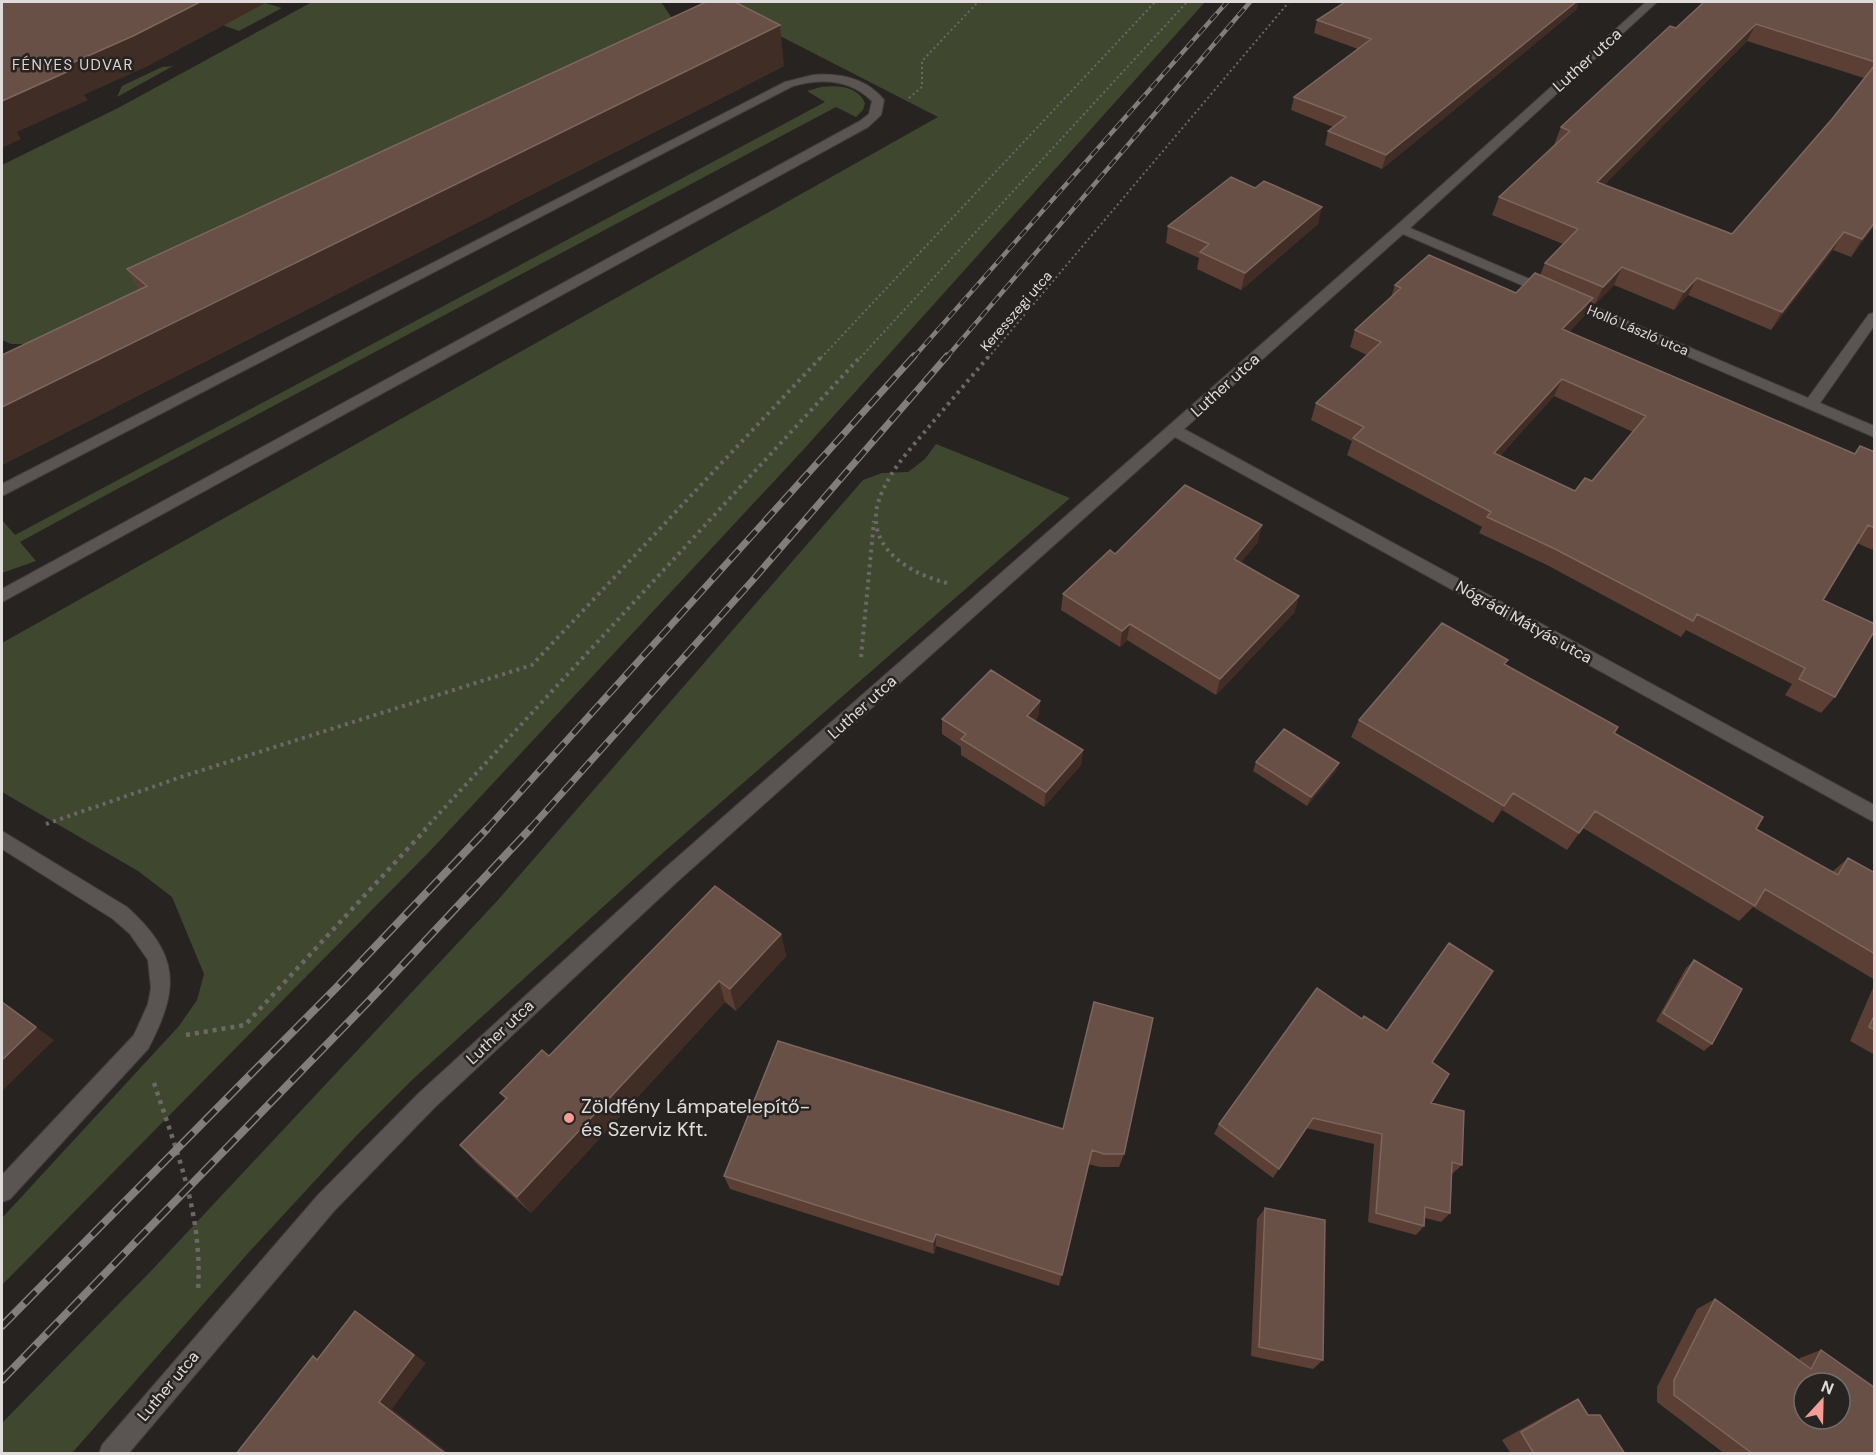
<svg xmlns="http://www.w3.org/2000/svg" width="1876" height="1455" font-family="'DM Sans',sans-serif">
<rect width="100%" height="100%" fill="#272321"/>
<!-- green -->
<path fill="#40472f" d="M262,2L282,8L239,31L214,22Z
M312,2H661L684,36L29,344H11L2,340V165L120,107Z
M714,2H1205L804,449L430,851L2,1285V1218L179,1026L197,1000L204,974L172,897L138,871L2,792V643L938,117Z
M173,66L117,97L122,86L162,67Z
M821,87C837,85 858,86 865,103L863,110L856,117L836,107L106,495L20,542L36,561L2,573V520L15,535L825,102L807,91Z
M936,444L1070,498L657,858L412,1080L357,1135L250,1251L72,1453H2V1423L151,1271L498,900L863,480L882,473L908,472L925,459Z"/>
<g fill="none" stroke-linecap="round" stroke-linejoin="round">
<defs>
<path id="lane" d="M813,75C840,73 866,78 884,100L881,115L868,127L2,602V589L860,121L869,114L872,101C850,79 822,78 793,86L2,496V484L785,82Z"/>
<path id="street" d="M1646,2H1657L1410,228L1808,398L1869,314L1874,313V326L1820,403L1874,426V437L1403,234L1184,429L1874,805V822L1175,437L678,881L435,1107L334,1211L128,1454H99L102,1445L318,1195L419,1093L664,869L1396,226Z
M2,831L127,907C180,955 180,988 148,1049L10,1199L2,1202V1175L134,1035L148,1004L151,988L148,960L130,934L113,919L2,849Z"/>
</defs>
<!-- lane casing -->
<use href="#lane" stroke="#423e3c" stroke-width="2"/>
<!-- street casing -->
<use href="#street" stroke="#423e3c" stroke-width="2"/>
<!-- path-far2 -->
<path stroke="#6c6867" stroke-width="2" stroke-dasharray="2 3" stroke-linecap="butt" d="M909,98L922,87V61L978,2
M821,358L1155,2
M860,358L1187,2
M988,358L1289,2"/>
<!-- path-far1 -->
<path stroke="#6c6867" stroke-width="4" stroke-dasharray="3 4.5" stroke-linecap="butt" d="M947,583C903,572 858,541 883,490C894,465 915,444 932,423C951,401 970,378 989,356
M861,657L874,521
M46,824L187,775L532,665L822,356
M424,830L861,356"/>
<!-- path -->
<path stroke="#6c6867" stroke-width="4.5" stroke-dasharray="4 5" stroke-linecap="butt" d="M186,1035L245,1025L426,829
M154,1083C177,1152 203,1216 198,1290"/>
<!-- lane -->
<use href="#lane" fill="#5a5552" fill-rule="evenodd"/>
<!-- street -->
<use href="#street" fill="#5a5552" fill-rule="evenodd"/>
<defs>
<path id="rail-far2" d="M913,358L1227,2
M946,358L1250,2"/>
<path id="rail-far1" d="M486,830L914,356
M529,830L752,581L947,356"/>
<path id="rail" d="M2,1326L336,988L487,829
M2,1380L368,1002L530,829"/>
</defs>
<!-- rail-far2 casing -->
<use href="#rail-far2" stroke="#827e7d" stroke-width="4.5"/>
<!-- rail-far1 casing -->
<use href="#rail-far1" stroke="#827e7d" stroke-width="7"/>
<!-- rail casing -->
<use href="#rail" stroke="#827e7d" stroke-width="8"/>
<!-- rail-far2 -->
<use href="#rail-far2" stroke="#272321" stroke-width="3" stroke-dasharray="9" stroke-linecap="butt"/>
<!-- rail-far1 -->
<use href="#rail-far1" stroke="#272321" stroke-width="4.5" stroke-dasharray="13" stroke-linecap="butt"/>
<!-- rail -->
<use href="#rail" stroke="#272321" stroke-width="5" stroke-dasharray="16" stroke-linecap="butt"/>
</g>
<!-- wall -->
<path fill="#5b3f35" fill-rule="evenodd" d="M1345,2H1579L1576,10L1382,169L1325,145L1328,131L1333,127L1291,110L1294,97L1358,49L1314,33L1317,20Z
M1704,2H1875V225L1851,257L1833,250L1771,330L1688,295L1674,310L1614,285L1595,304L1590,303L1585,315L1569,332L1854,454L1860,446L1875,452V551L1857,543L1823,600L1835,697L1821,713L1785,695L1792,684L1686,630L1681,637L1547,565L1479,533L1482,527L1347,455L1352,441L1311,420L1316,403L1367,355L1350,347L1355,330L1391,297L1395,285L1516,293L1540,275L1545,263L1563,244L1492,215L1499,197L1555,145H1554L1561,127L1676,28ZM1747,41L1864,78L1832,119L1732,234L1604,185ZM1554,396L1633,432L1592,481L1575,491L1500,456Z
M784,66L2,465V355L139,290L127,269Z
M1318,224L1241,290L1197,269L1199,258L1166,243L1168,226Z
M1258,542L1240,563L1299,596L1294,613L1216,695L1127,640L1120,647L1061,610L1063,594L1115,554Z
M1505,665L1614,733L1756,829L1832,872L1848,858L1875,873V980L1753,907L1739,921L1583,828L1567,850L1502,810L1493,823L1351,737L1359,720Z
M1040,701L1038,717L1035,721L1083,750L1081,765L1044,807L961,755V747L942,734V719Z
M1256,762L1339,763L1335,772L1307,806L1253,771Z
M781,934L786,956L736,1011L725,1002L531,1213L476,1163L460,1145L505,1099L500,1093L549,1056Z
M1694,960L1712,1044L1704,1051L1656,1021L1686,968Z
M1875,983V1055L1850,1041Z
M1362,1019L1387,1031L1432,1062L1431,1103L1462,1165L1452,1174L1450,1213L1441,1222L1425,1218L1424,1226L1416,1235L1368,1222L1374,1144L1306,1128L1273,1178L1214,1134L1219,1124Z
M778,1041L1124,1154L1119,1167H1100L1088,1164L1059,1286L936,1246L934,1254L730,1189L724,1176Z
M1265,1208L1323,1360L1313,1369L1251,1356L1257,1219Z
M1715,1299L1799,1360L1800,1358L1821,1350L1875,1454H1725L1657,1402V1387L1697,1309Z
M1578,1399L1588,1415L1625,1454H1511L1502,1440L1559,1408Z"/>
<!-- shaded-wall -->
<path fill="#402d25" d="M200,2H267L148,66L84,95L88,100L17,132L21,139L2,148V101L65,66Z
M1576,2H1579L1576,10L1382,169L1386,155Z
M1756,24L1747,41L1590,199L1597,182Z
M780,25L784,66L2,465V407Z
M1322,207L1318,224L1241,290L1245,273Z
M1875,222V225L1851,257L1862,239Z
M1844,232L1833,250L1771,330L1782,312Z
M1622,267L1614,285L1595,304L1603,287Z
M1697,278L1688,295L1674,310L1684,292Z
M1593,298L1585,315L1555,346L1562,329Z
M1562,379L1554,396L1487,470L1494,453Z
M1262,525L1258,542L1230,575L1234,559Z
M1299,596L1294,613L1216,695L1220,679Z
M1130,624L1127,640L1120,647L1122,631Z
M1040,701L1038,717L1026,732L1027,716Z
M1083,750L1081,765L1044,807L1046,792Z
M1339,763L1335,772L1307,806L1311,797Z
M1513,793L1502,810L1493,823L1504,806Z
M781,934L786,956L736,1011L730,989Z
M719,981L725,1002L531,1213L517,1197Z
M36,1027L54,1040L2,1091V1060Z
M936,1234V1246L934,1254L933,1242Z
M355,1311L368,1320L426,1363L392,1409L450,1454H446L379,1402Z"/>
<!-- building -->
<path fill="#695046" stroke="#7c665e" stroke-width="1.5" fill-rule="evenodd" d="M2,2H200L133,36L65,66L71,70L2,101Z
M706,2H735L780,25L2,407V355L147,286L127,269Z
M1345,2H1576L1386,155L1328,131L1346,117L1294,97L1371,39L1317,20Z
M1704,2H1869L1875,3V62L1756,24L1597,182L1732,234L1832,119L1875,65V222L1862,239L1844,232L1782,312L1697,278L1684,292L1622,267L1603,287L1545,263L1578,229L1499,197L1570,131L1561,127L1670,26L1676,28Z
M1231,177L1255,188L1264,181L1322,207L1245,273L1200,252L1209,244L1168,226Z
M1429,255L1516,293L1535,273L1593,298L1562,329L1855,454L1860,446L1875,452V528L1868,525L1823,600L1875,624V630L1835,697L1799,679L1805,668L1697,614L1693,621L1555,549L1487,517L1491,512L1353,438L1364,427L1316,403L1381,342L1355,330L1401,288L1395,285ZM1562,379L1646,416L1592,481L1585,478L1575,491L1494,453Z
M1185,485L1262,525L1234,559L1299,596L1220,679L1130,624L1122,631L1063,594L1110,550L1115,554Z
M1442,623L1508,660L1504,664L1618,727L1614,733L1763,817L1756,829L1838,875L1848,858L1875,873V954L1765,889L1755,906L1595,811L1579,833L1513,793L1504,806L1359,720Z
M991,670L1040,701L1027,716L1083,750L1046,792L961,739L966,734L942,719Z
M1284,729L1339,763L1311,797L1256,762Z
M715,886L781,934L730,989L719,981L517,1197L460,1145L507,1098L500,1093L542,1050L549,1056Z
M1449,943L1493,971L1432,1062L1449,1074L1431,1103L1464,1111L1462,1165L1452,1162L1450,1213L1425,1207L1424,1226L1376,1213L1382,1134L1313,1118L1279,1169L1219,1124L1317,988L1362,1019L1364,1016L1387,1031Z
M1694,960L1742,989L1712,1044L1663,1013Z
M2,1002L36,1027L2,1060Z
M1094,1002L1153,1018L1124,1154H1104L1092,1150L1062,1275L936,1234L933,1242L724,1176L778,1041L1063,1129Z
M1875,1014V1030L1869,1027Z
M1265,1208L1325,1220L1323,1360L1259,1347Z
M1715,1299L1811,1369L1821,1350L1875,1388V1454H1753L1674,1395V1380ZM1804,1383H1840V1419H1804Z
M355,1311L414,1355L379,1402L446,1454H236L313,1356L317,1360Z
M1578,1399L1588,1415H1600L1625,1454H1534L1521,1432Z"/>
<!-- markers -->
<circle fill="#f59c95" stroke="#272321" stroke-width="2" cx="569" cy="1118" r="6"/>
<g text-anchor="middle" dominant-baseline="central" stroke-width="5" stroke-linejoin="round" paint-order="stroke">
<!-- far-street labels -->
<g font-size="14" fill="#e0dcdb" stroke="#272321">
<text transform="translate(1016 311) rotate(-49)">Keresszegi utca</text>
<text transform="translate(1638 330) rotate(23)">Holló László utca</text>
</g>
<!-- far-neighbourhood labels -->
<g font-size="15" letter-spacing="1.5" fill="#ddd6d4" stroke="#272321">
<text x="73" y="65">FÉNYES UDVAR</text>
</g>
<!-- street labels -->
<g font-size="16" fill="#e0dcdb" stroke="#272321">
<text transform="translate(1587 60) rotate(-42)">Luther utca</text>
<text transform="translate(1225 385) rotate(-42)">Luther utca</text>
<text transform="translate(1524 622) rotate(29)">Nógrádi Mátyás utca</text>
<text transform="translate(862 707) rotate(-42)">Luther utca</text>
<text transform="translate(500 1032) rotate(-43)">Luther utca</text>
<text transform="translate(168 1386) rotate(-50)">Luther utca</text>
</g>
<!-- near-poi labels -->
<g font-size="20" fill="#e0dcdb" stroke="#272321" text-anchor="start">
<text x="581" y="1106">Zöldfény Lámpatelepítő-<tspan x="581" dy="23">és Szerviz Kft.</tspan></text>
</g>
</g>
<!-- border -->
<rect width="1876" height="1455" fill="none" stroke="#e0dcdb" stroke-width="6"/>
<!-- north arrow -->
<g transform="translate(1822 1401) rotate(22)"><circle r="28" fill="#272321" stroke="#716d6b" stroke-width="1.5"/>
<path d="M0-4.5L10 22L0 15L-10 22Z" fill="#f59c95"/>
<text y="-9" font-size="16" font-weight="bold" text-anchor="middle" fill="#e0dcdb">N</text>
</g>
</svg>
